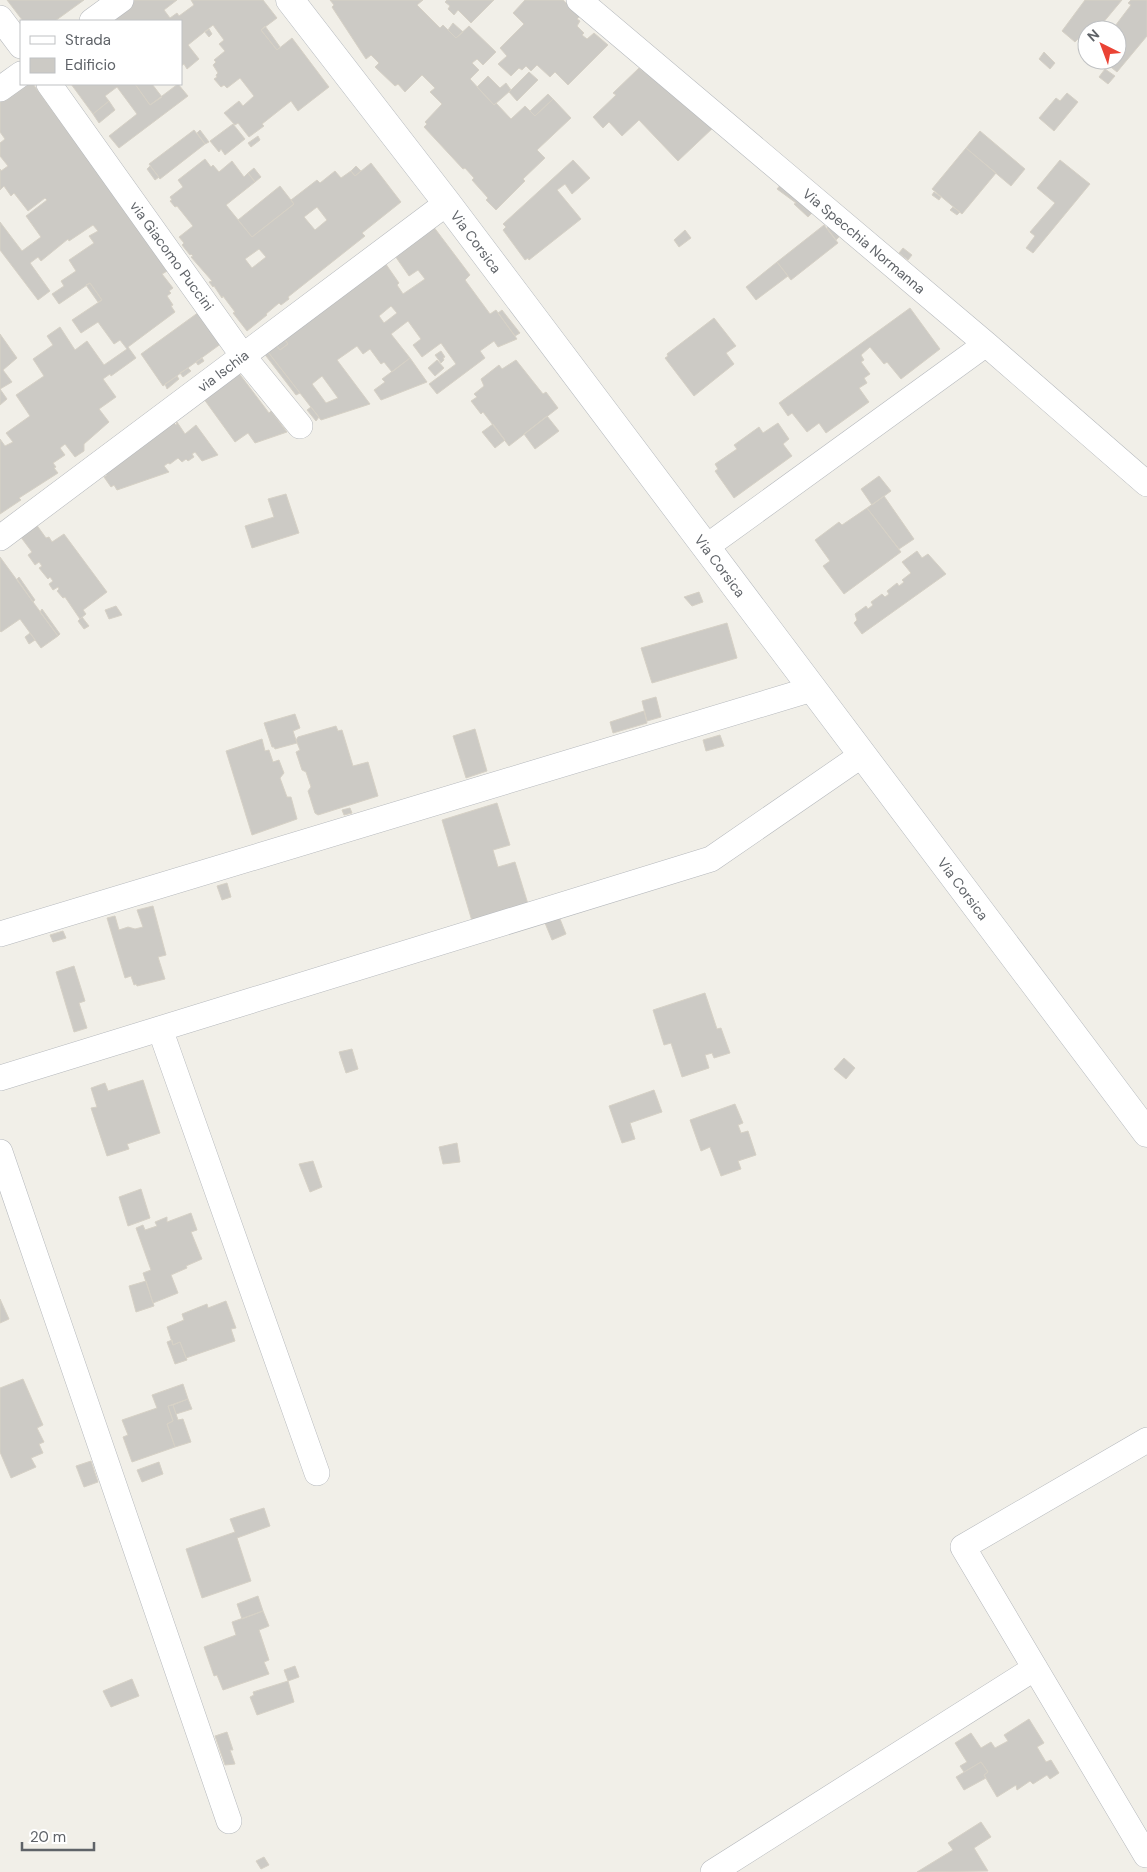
<svg xmlns="http://www.w3.org/2000/svg" width="1147" height="1872" font-family="'DM Sans',sans-serif">
<rect width="100%" height="100%" fill="#f1efe8"/>
<!-- building -->
<path fill="#cccac5" stroke="#d6d1c6" fill-rule="evenodd" d="M7,0H84L55,21H23Z
M134,0H177L164,10L170,18L177,13L179,16L194,5L191,0H263L277,18L261,30L277,50L292,38L329,87L298,111L291,101L262,124L264,126L249,137L238,123L235,125L224,113L239,101L243,106L254,96L240,78L227,88L224,85L221,87L214,79L217,77L216,75L218,73L213,65L216,62L214,60L225,51L219,44L224,40L213,25L188,45L199,59L187,69L184,64L181,66V21H100Z
M330,0H423L417,5L440,28L443,25L456,38L469,26L496,52L483,65L477,59L472,63L479,70L470,79L494,105L496,103L511,119L525,106L535,116L553,99L571,118L537,150L545,158L523,179L525,181L496,210L486,200L488,198L472,180L474,178L465,168L463,169L424,127L427,124L425,122L442,104L430,92L435,88L422,75L405,92L398,84L395,86L375,67L379,63L371,55L366,59L332,7L334,5Z
M447,0H494L471,23L458,10L454,15L448,9L450,6L445,2Z
M525,0H563L580,16L577,19L580,21L577,26L584,33L582,35L587,39L594,33L608,45L568,85L555,72L550,77L537,65L531,71L526,66L522,70L519,68L511,76L498,64L507,56L500,48L524,24L513,13Z
M1085,0H1122L1097,30H1087V41L1084,45L1078,39L1075,42L1062,31Z
M1131,0H1147V36L1117,72L1102,60H1117V30H1112L1131,5L1128,3Z
M453,23L463,32L456,38L448,30Z
M265,26L280,47L277,50L261,30Z
M209,29L212,34L209,37L205,32Z
M1044,52L1055,63L1050,69L1039,59Z
M639,68L715,126L678,161L639,120L622,136L609,122L603,128L593,117L616,95L613,93Z
M1105,69L1115,76L1108,84L1099,77Z
M529,72L538,80L517,101L509,92Z
M488,76L500,88L506,83L511,90L494,105L477,87Z
M24,84H33L169,270L162,274L173,288L169,291L171,293L167,296L173,305L171,306L175,312L128,347L136,358L111,376L110,374L103,379L116,397L99,409L109,422L84,444V451L75,457L65,444L60,448L65,455L53,463L56,467L54,468L58,473L19,498L21,500L0,514V439L5,446L13,442L6,433L30,416L16,395L44,376L33,359L53,345L47,336L60,327L75,350L87,341L104,365L127,349L120,340L114,344L98,322L81,333L72,320L102,300L90,283L59,304L52,294L64,286L61,281L76,271L69,260L94,243L89,236L98,231L93,225L69,241L68,239L41,261L38,257L30,263L50,291L38,300L0,250V222L22,251L41,237L26,216L47,200L45,198L28,211L14,193L11,196L4,186L0,190V169L1,171L8,166L0,156V143L5,139L0,132V101Z
M71,84H135L150,105L178,84L188,96L119,148L109,136L137,114L117,87L105,96L109,101L93,114Z
M135,84H152L162,97L150,105Z
M1067,93L1078,102L1054,131L1039,118L1056,98L1060,101Z
M548,94L553,99L535,116L530,111Z
M109,101L115,110L99,123L93,114Z
M233,124L245,139L225,155L221,149L219,152L210,141Z
M194,130L205,144L160,179L149,164Z
M200,130L209,142L205,144L197,133Z
M980,131L1025,169L1011,186L966,148Z
M258,136L260,140L251,147L248,143Z
M966,148L996,173L962,214L932,189Z
M205,159L211,167L213,165L219,172L232,161L244,177L248,173L255,182L226,205L252,237L294,204L291,200L317,180L320,183L335,171L341,178L351,171L355,176L371,163L401,202L362,233L365,236L288,297L289,299L281,305L279,303L266,314L267,315L247,331L233,313L235,312L223,296L222,298L214,286L213,287L209,282L212,281L191,257L193,256L191,254L190,255L182,245L184,243L179,237L193,226L177,206L175,207L170,201L172,200L170,197L183,187L178,180ZM317,207L327,220L315,230L304,217ZM259,249L266,257L252,268L245,259Z
M573,160L590,178L572,194L565,184L557,190L581,219L529,260L528,258L525,260L503,230L506,227L503,224Z
M1060,160L1090,184L1033,253L1026,248L1035,236L1030,232L1055,203L1037,188Z
M150,166L159,177L155,180L147,169Z
M356,166L361,171L355,176L351,171Z
M254,168L261,177L255,182L248,173Z
M782,183L814,211L808,217L794,204L796,203L777,189Z
M280,186L294,204L252,237L238,220Z
M934,192L941,197L939,200L932,195Z
M953,207L960,212L957,215L950,210Z
M824,225L838,243L791,280L777,262Z
M830,225L839,237L836,240L827,228Z
M433,226L470,275L465,280L490,314L496,310L517,339L498,347L494,341L480,351L485,358L437,394L429,384L456,364L441,343L422,357L413,345L421,339L408,321L391,334L410,358L392,372L384,362L381,364L370,349L363,354L357,346L337,360L370,404L321,420L268,352L276,345L280,350L288,344L282,336L383,260L399,283L397,285L403,294L425,279L418,270L409,276L393,253ZM391,306L397,313L384,323L379,316ZM322,376L338,398L326,403L312,384Z
M685,230L691,238L679,247L674,240Z
M903,248L912,255L908,260L899,253Z
M777,262L788,276L756,300L746,287Z
M90,283L102,300L98,302L86,285Z
M910,308L940,349L901,379L887,362L884,364L870,347L861,355L864,360L861,362L870,374L864,378L867,383L859,388L869,402L826,433L819,423L807,432L792,413L788,416L779,403Z
M502,310L520,333L515,336L498,313Z
M199,312L222,343L163,386L141,354Z
M714,318L736,346L726,353L734,364L694,396L665,358L668,356L667,354Z
M0,334L17,358L3,370L12,382L0,389L7,399L0,405Z
M282,336L288,344L280,350L276,345L268,352L300,393L296,395L263,352Z
M441,351L445,357L443,358L444,360L441,363L435,355Z
M202,358L204,361L198,365L196,362Z
M410,358L427,382L381,400L374,390L385,382L382,379Z
M437,360L444,368L435,376L428,368Z
M516,360L543,394L546,392L558,408L509,446L483,412L481,414L471,401L477,397L474,394L484,386L481,379L499,365L502,369Z
M188,368L191,371L183,377L180,373Z
M238,372L269,413L271,411L287,432L255,443L248,433L235,442L201,395Z
M177,376L179,379L167,389L165,384Z
M311,407L319,417L316,421L307,410Z
M547,416L559,431L535,449L524,434Z
M173,422L176,425L177,422L185,434L196,425L218,455L202,461L195,452L192,454L194,457L188,461L186,459L182,462L178,458L170,464L168,463L164,466L169,472L117,490L114,485L111,487L104,477L107,475L105,472Z
M778,423L789,439L783,444L792,456L734,498L715,471L718,469L715,464L737,449L734,445L759,427L763,433Z
M493,424L505,440L495,448L482,432Z
M879,476L891,491L872,505L861,489Z
M286,494L299,533L252,548L245,526L274,517L268,499Z
M884,496L914,539L899,549L867,508Z
M867,508L901,552L844,594L823,566L830,561L815,540L839,522L842,525Z
M33,520L46,538L49,537L52,542L64,534L107,592L83,610L86,614L80,619L65,597L63,598L57,591L59,589L58,587L53,590L49,584L53,581L50,577L48,579L39,568L42,566L39,562L35,565L28,555L32,552L17,532Z
M917,551L922,558L928,554L946,574L862,634L854,623L857,620L855,614L866,606L868,609L873,605L871,602L882,594L885,597L889,594L887,591L897,583L899,586L904,582L902,580L911,573L902,562Z
M0,557L58,636L41,648L20,619L1,632L0,631Z
M19,577L35,600L33,602L17,579Z
M699,592L703,602L692,606L684,597Z
M116,606L122,615L109,619L105,610Z
M42,609L60,634L58,636L40,612Z
M82,617L89,626L84,629L78,621Z
M727,623L737,658L652,683L641,648Z
M30,633L35,640L29,644L25,637Z
M656,697L661,717L647,721L642,701Z
M644,711L647,723L613,733L610,722Z
M295,714L300,728L293,731L297,743L275,749L274,747H272L264,723Z
M336,726L338,731L342,730L353,766L368,762L378,796L318,815L315,813L308,791L311,787L306,772L302,770L296,752L300,750L296,740L298,737Z
M475,729L487,771L466,778L453,736Z
M720,735L724,746L706,751L703,740Z
M262,739L265,751L269,750L273,762L279,760L284,773L280,778L287,797H291L297,819L252,835L226,751Z
M497,803L510,845L493,850L498,867L515,862L528,904L472,921L442,820Z
M350,808L352,813L344,815L342,810Z
M227,883L231,897L222,900L217,886Z
M153,906L166,955L158,957L165,979L137,986L136,984L134,985L131,976L125,978L107,918L115,916L119,930L128,927L135,929L143,927L137,910Z
M560,919L566,934L552,940L545,923Z
M63,931L66,938L53,942L50,935Z
M74,966L85,1001L79,1003L87,1028L74,1032L56,972Z
M705,993L717,1029L721,1028L730,1053L714,1058L712,1053L705,1055L709,1068L682,1077L671,1043L664,1045L653,1010Z
M352,1049L358,1069L346,1073L339,1052Z
M844,1058L855,1068L846,1079L834,1069Z
M143,1080L160,1133L127,1144L129,1149L107,1156L91,1108L97,1107L91,1088L105,1083L108,1091Z
M654,1090L662,1112L630,1123L635,1139L622,1143L609,1106Z
M735,1104L743,1123L738,1125L741,1133L748,1131L756,1155L738,1161L741,1169L721,1176L710,1147L701,1151L690,1120Z
M457,1143L460,1162L443,1164L439,1147Z
M313,1161L322,1187L310,1192L299,1164Z
M141,1189L150,1218L128,1226L119,1197Z
M191,1213L197,1230L191,1232L202,1259L186,1266L187,1268L171,1275L178,1293L153,1303L143,1273L151,1270L136,1228L143,1225L145,1230L157,1226L155,1222L167,1217V1222Z
M146,1281L154,1306L136,1312L129,1286Z
M0,1299L9,1319L0,1323Z
M226,1301L236,1328L231,1329L235,1341L186,1358L180,1342L173,1345L167,1327L184,1320L182,1314L207,1304L208,1308Z
M172,1340L173,1345L180,1342L187,1360L175,1364L167,1342Z
M23,1379L43,1425L37,1428L44,1442L39,1444L43,1453L31,1458L36,1467L11,1478L0,1452V1388Z
M183,1384L188,1399L168,1406L173,1421L167,1424L175,1447L132,1462L123,1437L128,1435L122,1420L157,1408L152,1395Z
M188,1399L192,1409L176,1414L173,1405Z
M173,1405L178,1420L183,1419L191,1442L175,1447L167,1424L173,1421L168,1406Z
M91,1461L98,1482L84,1487L76,1466Z
M159,1462L163,1474L142,1482L137,1470Z
M264,1508L270,1526L237,1538L251,1581L202,1598L186,1549L235,1532L230,1519Z
M258,1596L263,1611L242,1619L237,1604Z
M263,1611L269,1626L259,1630L269,1660L264,1662L269,1674L223,1690L217,1675L214,1676L204,1647L236,1635L232,1622Z
M295,1666L299,1677L288,1681L284,1670Z
M132,1679L139,1696L111,1707L103,1691Z
M288,1681L294,1702L257,1715L250,1697L254,1695L253,1692Z
M1029,1719L1044,1743L1037,1747L1046,1762L1051,1760L1059,1773L1050,1779L1047,1775L1033,1784L1030,1781L1017,1790L1016,1785L997,1797L984,1775L988,1772L981,1762L964,1772L960,1766L967,1762L955,1743L971,1733L981,1748L991,1742L995,1748L1008,1741L1004,1735Z
M227,1732L233,1750H230L235,1764L225,1765L215,1736Z
M981,1762L988,1772L984,1775L986,1778L964,1790L956,1777Z
M981,1822L991,1837L974,1848L988,1871L917,1872L953,1850L948,1843Z
M264,1857L269,1865L261,1869L256,1861Z"/>
<g fill="none" stroke-linecap="round" stroke-linejoin="round">
<defs>
<path id="street" d="M579,0L986,344L1147,484
M0,18L21,46
M92,21L121,0
M49,84L243,356L300,426
M0,89L21,74
M0,538L447,203
M706,547L986,344
M0,934L812,689
M160,1029L317,1473
M0,1078L711,859L862,755
M0,1152L229,1821
M1146,1855L963,1547L1147,1440
M713,1872L1035,1668"/>
<path id="secondary" d="M290,0L447,203L1147,1133"/>
</defs>
<!-- street casing -->
<use href="#street" stroke="#b5b8bc" stroke-width="26"/>
<!-- secondary casing -->
<use href="#secondary" stroke="#b6babf" stroke-width="29"/>
<!-- street -->
<use href="#street" stroke="#fff" stroke-width="25"/>
<!-- secondary -->
<use href="#secondary" stroke="#fff" stroke-width="28"/>
</g>
<g text-anchor="middle" dominant-baseline="central" stroke-width="4" stroke-linejoin="round" paint-order="stroke">
<!-- street labels -->
<g font-size="14" fill="#5f6368" stroke="#fff">
<text transform="translate(864 241) rotate(40)">Via Specchia Normanna</text>
<text transform="translate(476 242) rotate(53)">Via Corsica</text>
<text transform="translate(172 256) rotate(54)">via Giacomo Puccini</text>
<text transform="translate(223 371) rotate(-37)">via Ischia</text>
<text transform="translate(720 566) rotate(53)">Via Corsica</text>
<text transform="translate(963 889) rotate(53)">Via Corsica</text>
</g>
</g>
<!-- legend -->
<rect x="20" y="20" width="162" height="65" fill="#ffffff" stroke="#bfc1c3"/>
<rect x="30" y="36" width="25" height="8" fill="#ffffff" stroke="#bfc1c3"/>
<text x="65" y="45" font-size="15" fill="#5f6368">Strada</text>
<rect x="30" y="58" width="25" height="15" fill="#cccac5" stroke="#bfc1c3"/>
<text x="65" y="70" font-size="15" fill="#5f6368">Edificio</text>
<!-- north arrow -->
<g transform="translate(1102 45) rotate(318)"><circle r="24" fill="#ffffff" stroke="#bfc1c3"/>
<path d="M0-4L9 19L0 12L-9 19Z" fill="#ea4335"/>
<text y="-8" font-size="14" font-weight="bold" text-anchor="middle" fill="#5f6368">N</text>
</g>
<!-- scale -->
<path d="M22 1842v8h72v-8" fill="none" stroke="#5f6368" stroke-width="2.5"/>
<text x="30" y="1842" font-size="15" fill="#5f6368" stroke="#ffffff" stroke-width="4" paint-order="stroke">20 m</text>
</svg>
